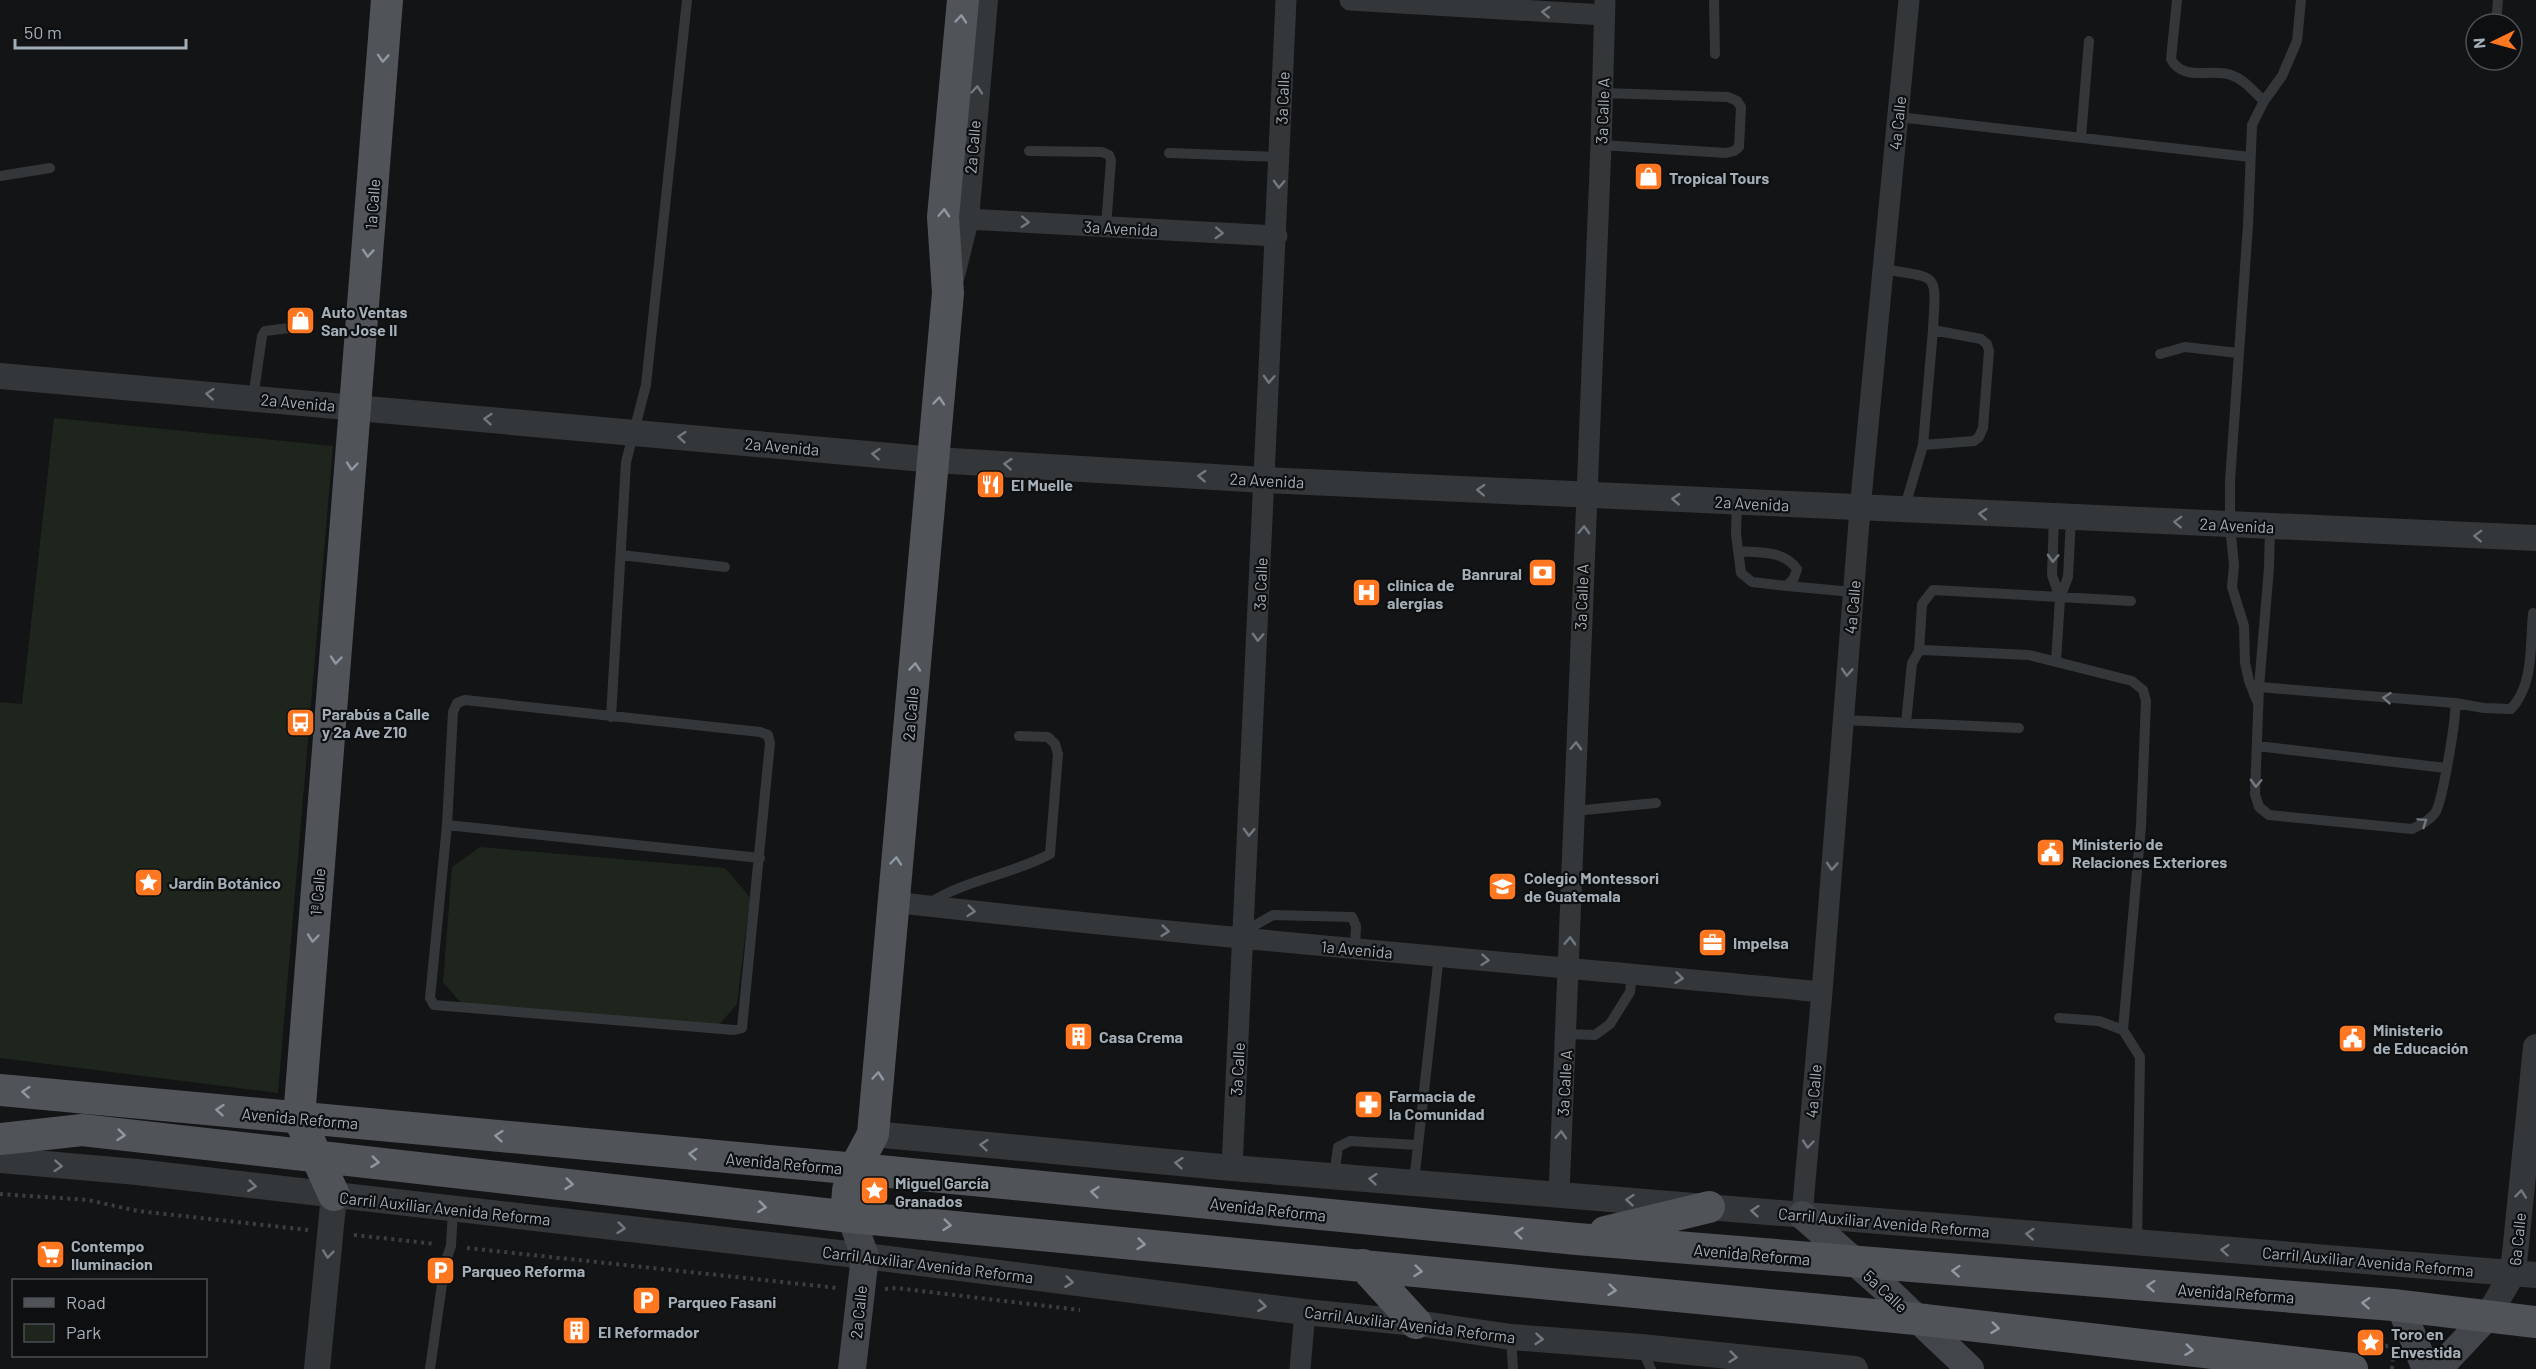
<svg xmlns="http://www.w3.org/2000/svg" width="2536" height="1369" font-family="Barlow,sans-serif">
<rect width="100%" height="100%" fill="#131415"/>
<!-- green -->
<path fill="#1e251d" d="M54,418L333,446L278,1093L0,1058V702L22,704Z
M480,847L725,868L750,897L737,1004L718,1026L461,1003L443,982L452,867Z"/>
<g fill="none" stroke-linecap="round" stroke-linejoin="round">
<!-- path -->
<path stroke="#3a3e41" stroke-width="4" stroke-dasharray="3 4.5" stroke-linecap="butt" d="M0,1194L88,1200L138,1211L308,1230
M354,1235L436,1244
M467,1248L838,1288
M885,1289L896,1288L1080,1310
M2369,1331L2386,1341
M2371,1351L2390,1345
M2392,1369L2393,1358"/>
<!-- service -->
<path stroke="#34373a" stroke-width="10" d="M1714,0L1715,54
M2177,0L2171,59C2183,82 2210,68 2231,75C2244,79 2254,92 2264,101
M2496,24L2498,0
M1898,117L2250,157
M2081,137L2089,41
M1601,145L1726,153L1734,151L1739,147L1741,107L1737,101L1728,97L1603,93
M1029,151L1102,152L1109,155L1111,160L1106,227
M1169,153L1280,157
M0,176L50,168
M1883,269C1940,279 1936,270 1933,330L1981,339L1987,344L1989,351L1983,428L1979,437L1974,441L1923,445L1904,510
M2160,354L2185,347L2238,353
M253,398L262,336L265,331L298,327
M1923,445L1933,330
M1737,502L1736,534L1741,573L1752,582L1787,586L1794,578L1797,569C1784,550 1760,553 1738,551
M2054,517L2052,575L2060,598
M621,555L725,567
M1787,586L1853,592
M1919,651L1922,604L1933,590L2131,601
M2056,662L2060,598L2068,577L2071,518
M2259,687L2455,703C2457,716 2442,804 2435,813C2429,821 2420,825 2412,829L2269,815L2259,807L2255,794L2259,687L2269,568L2270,527
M465,700L760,732L768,735L770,743L742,1028L734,1030L434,1005L430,998L447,825L453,712L457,703Z
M2257,701L2249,681L2245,663L2244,626L2232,587L2234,565L2230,525V481L2248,225L2252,125L2264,101L2282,76L2297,41L2301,0
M2455,703L2484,708L2511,709C2534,685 2530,645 2533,613
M611,717L626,462L646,385L687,0
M1843,720L2019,728
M1906,723L1912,663L1919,651L1923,650L2029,655L2132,681L2143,690L2146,701L2141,826L2123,1030
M2257,746L2446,768
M1574,811L1656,803
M447,825L760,858
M928,904C966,879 1011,875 1050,854L1058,754L1055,744L1048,737L1019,736
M1245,931L1273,915L1352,917L1356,926L1355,948
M2059,1018L2099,1021L2123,1030L2140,1057L2137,1243
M1566,1034L1595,1035L1610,1024L1630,992L1632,974
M1334,1176L1338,1147L1350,1141L1417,1145
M1414,1182L1439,955
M1511,1337L1513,1369
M1641,1347L1651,1369
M430,1369L445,1263L451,1246L453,1209"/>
<!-- minor -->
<path stroke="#34373a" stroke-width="21" d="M1350,0L1604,15
M966,219L1277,236
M892,902C1202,937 1512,962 1822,992
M1232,1168L1286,0
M1559,1194L1601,145L1605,0
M1802,1215L1822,992L1860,509L1909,0
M1300,1369L1305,1312"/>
<!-- tertiary -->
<path stroke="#34373a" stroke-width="26" d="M952,275L966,219L985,0
M0,376L935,460L1264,480L2536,538
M873,1134L1232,1168L2536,1275
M0,1160L137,1172L865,1256L1305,1312L1416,1323L1511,1337L1641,1347L1855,1369
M2487,1317L2513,1273L2536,1047
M317,1369L334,1195"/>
<!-- secondary -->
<path stroke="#42464a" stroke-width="28" d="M1802,1215L1889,1292L1970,1369
M851,1217L865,1256L852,1369
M2400,1306L2426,1369
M2438,1369L2487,1317"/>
<!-- primary -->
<path stroke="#505459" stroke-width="32" d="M0,1090L890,1172L1577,1239L2393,1305L2536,1322
M0,1139L82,1130L851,1217L1916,1319L2352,1369
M334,1195L299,1118L387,0
M851,1217C839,1186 860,1161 873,1134L948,293L943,217L963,0
M1605,1232L1709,1207
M1363,1265L1416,1323"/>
</g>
<!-- one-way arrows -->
<defs><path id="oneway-chevron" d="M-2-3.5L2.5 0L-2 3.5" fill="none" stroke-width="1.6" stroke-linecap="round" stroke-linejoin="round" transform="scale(1.5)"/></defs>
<g stroke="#72787f">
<use href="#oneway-chevron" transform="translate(1546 12) rotate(-177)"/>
<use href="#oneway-chevron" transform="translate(977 90) rotate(-85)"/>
<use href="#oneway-chevron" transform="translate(1279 184) rotate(92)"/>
<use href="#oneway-chevron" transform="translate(1025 222) rotate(3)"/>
<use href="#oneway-chevron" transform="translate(1219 233) rotate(3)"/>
<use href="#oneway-chevron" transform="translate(1269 379) rotate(93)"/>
<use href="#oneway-chevron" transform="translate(210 394) rotate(-175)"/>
<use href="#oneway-chevron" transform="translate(488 419) rotate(-175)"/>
<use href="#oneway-chevron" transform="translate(682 437) rotate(-175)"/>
<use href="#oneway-chevron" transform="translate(876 454) rotate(-175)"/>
<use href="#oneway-chevron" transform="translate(1008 464) rotate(-176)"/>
<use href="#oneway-chevron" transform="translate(1202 476) rotate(-176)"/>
<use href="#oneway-chevron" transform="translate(1481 490) rotate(-177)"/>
<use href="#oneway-chevron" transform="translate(1676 499) rotate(-177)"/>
<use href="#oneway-chevron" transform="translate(1983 514) rotate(-177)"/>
<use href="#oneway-chevron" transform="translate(2178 522) rotate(-178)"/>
<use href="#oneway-chevron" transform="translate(1584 530) rotate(-88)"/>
<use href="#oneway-chevron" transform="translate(2478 536) rotate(-178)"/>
<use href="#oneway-chevron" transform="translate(2053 558) rotate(92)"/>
<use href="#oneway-chevron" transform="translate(1258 637) rotate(92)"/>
<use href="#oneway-chevron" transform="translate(1847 672) rotate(94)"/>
<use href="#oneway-chevron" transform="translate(2387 698) rotate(-175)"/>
<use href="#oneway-chevron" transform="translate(1576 746) rotate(-88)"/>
<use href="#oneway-chevron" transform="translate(2256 783) rotate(92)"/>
<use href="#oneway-chevron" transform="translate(2423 822) rotate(-34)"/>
<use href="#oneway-chevron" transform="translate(1249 832) rotate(92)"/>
<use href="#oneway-chevron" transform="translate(1832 866) rotate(94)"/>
<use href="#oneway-chevron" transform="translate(971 911) rotate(6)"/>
<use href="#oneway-chevron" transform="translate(1165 931) rotate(6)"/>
<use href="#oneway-chevron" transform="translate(1570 941) rotate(-88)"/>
<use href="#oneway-chevron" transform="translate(1485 960) rotate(5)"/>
<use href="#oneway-chevron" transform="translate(1679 978) rotate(6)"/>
<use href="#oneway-chevron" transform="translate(1561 1135) rotate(-87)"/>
<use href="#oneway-chevron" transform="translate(1808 1144) rotate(95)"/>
<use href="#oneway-chevron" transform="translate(984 1145) rotate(-175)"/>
<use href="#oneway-chevron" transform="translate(1179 1163) rotate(-175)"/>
<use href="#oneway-chevron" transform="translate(58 1166) rotate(4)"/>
<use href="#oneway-chevron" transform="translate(1373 1179) rotate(-175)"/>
<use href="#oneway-chevron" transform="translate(252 1186) rotate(7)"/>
<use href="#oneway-chevron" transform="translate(2521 1194) rotate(-84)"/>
<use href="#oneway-chevron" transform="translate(1630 1200) rotate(-175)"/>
<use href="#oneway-chevron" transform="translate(1755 1211) rotate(-175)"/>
<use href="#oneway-chevron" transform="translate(621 1228) rotate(6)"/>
<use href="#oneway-chevron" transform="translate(2030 1234) rotate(-175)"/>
<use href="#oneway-chevron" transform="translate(2225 1250) rotate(-175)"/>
<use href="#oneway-chevron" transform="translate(328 1254) rotate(96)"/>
<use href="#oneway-chevron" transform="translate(1069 1282) rotate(7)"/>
<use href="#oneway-chevron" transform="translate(1262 1306) rotate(7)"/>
<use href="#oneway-chevron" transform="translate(1539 1339) rotate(4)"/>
<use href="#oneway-chevron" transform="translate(1733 1357) rotate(6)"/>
</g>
<g stroke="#8f98a0">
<use href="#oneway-chevron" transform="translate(961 19) rotate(-85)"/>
<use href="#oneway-chevron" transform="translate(383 58) rotate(94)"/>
<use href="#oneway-chevron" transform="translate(944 213) rotate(-87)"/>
<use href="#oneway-chevron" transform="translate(368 253) rotate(94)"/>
<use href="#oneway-chevron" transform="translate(939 401) rotate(-85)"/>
<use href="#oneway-chevron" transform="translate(352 466) rotate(95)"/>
<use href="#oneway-chevron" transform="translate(336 660) rotate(95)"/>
<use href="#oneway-chevron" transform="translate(915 667) rotate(-85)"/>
<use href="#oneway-chevron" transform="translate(896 861) rotate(-85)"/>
<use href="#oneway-chevron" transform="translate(313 938) rotate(95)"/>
<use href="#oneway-chevron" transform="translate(878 1076) rotate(-85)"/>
<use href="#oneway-chevron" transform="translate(26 1092) rotate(-175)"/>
<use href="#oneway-chevron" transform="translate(220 1110) rotate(-175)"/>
<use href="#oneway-chevron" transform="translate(121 1135) rotate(6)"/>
<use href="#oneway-chevron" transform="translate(499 1136) rotate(-175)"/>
<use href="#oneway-chevron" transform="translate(693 1154) rotate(-175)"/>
<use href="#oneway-chevron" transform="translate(375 1162) rotate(7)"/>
<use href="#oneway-chevron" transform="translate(569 1184) rotate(7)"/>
<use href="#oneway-chevron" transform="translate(1095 1192) rotate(-174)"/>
<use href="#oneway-chevron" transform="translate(762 1207) rotate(7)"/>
<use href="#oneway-chevron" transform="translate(947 1225) rotate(6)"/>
<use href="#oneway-chevron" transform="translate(1519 1233) rotate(-174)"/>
<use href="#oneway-chevron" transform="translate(1141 1244) rotate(6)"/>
<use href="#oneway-chevron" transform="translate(1418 1271) rotate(6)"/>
<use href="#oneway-chevron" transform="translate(1956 1271) rotate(-176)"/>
<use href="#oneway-chevron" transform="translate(2151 1286) rotate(-176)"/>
<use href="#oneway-chevron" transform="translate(1612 1290) rotate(6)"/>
<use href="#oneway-chevron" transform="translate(2366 1303) rotate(-176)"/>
<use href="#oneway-chevron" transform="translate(1995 1328) rotate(7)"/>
<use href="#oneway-chevron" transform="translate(2189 1350) rotate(7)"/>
</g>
<!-- icons -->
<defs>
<symbol id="shop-square" viewBox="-11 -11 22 22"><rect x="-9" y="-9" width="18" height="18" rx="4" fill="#ff7821" stroke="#0e0f10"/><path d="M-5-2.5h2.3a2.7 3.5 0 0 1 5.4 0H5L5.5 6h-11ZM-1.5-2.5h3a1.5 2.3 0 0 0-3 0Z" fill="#fff"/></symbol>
<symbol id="restaurant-square" viewBox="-11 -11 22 22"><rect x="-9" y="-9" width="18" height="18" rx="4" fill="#ff7821" stroke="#0e0f10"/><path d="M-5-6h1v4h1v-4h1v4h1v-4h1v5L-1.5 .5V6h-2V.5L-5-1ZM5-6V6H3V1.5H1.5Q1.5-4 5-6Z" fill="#fff"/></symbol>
<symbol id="bank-square" viewBox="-11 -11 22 22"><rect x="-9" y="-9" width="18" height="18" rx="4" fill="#ff7821" stroke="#0e0f10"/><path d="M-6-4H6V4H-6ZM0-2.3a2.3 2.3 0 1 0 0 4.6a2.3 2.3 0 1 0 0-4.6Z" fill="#fff"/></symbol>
<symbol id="hospital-square" viewBox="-11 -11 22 22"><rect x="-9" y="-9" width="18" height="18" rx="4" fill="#ff7821" stroke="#0e0f10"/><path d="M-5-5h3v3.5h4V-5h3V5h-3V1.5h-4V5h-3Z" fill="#fff"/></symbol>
<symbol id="bus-square" viewBox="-11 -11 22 22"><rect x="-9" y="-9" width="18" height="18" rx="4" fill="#ff7821" stroke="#0e0f10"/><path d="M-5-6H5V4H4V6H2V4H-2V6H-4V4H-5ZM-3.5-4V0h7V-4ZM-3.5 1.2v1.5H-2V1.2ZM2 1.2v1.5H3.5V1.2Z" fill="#fff"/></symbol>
<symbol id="civic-square" viewBox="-11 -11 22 22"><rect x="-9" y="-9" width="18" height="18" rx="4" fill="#ff7821" stroke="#0e0f10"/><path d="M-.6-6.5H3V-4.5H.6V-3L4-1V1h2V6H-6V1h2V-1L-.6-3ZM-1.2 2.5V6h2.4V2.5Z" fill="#fff"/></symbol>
<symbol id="sight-square" viewBox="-11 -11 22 22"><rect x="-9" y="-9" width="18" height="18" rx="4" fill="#ff7821" stroke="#0e0f10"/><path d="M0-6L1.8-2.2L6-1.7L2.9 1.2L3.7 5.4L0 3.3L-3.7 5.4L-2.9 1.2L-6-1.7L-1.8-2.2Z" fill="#fff"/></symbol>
<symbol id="school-square" viewBox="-11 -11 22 22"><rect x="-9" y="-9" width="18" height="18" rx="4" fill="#ff7821" stroke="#0e0f10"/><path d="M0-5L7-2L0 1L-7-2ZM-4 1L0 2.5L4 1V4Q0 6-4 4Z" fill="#fff"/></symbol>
<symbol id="office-square" viewBox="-11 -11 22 22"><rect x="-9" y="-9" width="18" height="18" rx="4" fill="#ff7821" stroke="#0e0f10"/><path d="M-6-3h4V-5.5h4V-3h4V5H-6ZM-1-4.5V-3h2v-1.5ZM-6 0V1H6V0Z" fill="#fff"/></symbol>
<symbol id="building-square" viewBox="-11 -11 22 22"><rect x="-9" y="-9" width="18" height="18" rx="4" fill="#ff7821" stroke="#0e0f10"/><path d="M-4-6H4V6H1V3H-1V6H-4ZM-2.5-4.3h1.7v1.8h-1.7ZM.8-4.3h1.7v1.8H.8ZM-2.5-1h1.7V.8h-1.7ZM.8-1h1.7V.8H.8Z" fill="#fff"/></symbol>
<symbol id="pharmacy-square" viewBox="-11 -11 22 22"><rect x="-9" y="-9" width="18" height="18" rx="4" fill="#ff7821" stroke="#0e0f10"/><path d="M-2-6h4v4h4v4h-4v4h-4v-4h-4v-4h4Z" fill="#fff"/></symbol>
<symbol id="supermarket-square" viewBox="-11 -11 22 22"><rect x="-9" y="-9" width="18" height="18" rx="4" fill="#ff7821" stroke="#0e0f10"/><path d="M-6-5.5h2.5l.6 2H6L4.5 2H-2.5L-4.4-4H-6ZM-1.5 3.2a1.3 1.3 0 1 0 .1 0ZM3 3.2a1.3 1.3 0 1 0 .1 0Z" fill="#fff"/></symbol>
<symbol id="parking-square" viewBox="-11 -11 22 22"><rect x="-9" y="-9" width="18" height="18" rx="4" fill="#ff7821" stroke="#0e0f10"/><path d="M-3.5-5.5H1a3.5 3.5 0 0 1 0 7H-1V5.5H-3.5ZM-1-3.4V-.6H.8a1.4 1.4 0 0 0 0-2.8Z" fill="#fff"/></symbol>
</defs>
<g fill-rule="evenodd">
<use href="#shop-square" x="1632" y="160" width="33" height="33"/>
<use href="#shop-square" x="284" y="304" width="33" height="33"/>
<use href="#restaurant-square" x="974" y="468" width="33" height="33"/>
<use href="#bank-square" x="1526" y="556" width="33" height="33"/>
<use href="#hospital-square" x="1350" y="576" width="33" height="33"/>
<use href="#bus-square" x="284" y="706" width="33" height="33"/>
<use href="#civic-square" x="2034" y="836" width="33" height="33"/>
<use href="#sight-square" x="132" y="866" width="33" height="33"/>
<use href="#school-square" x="1486" y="870" width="33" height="33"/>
<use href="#office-square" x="1696" y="926" width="33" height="33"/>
<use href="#building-square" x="1062" y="1020" width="33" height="33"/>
<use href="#civic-square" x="2336" y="1022" width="33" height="33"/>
<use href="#pharmacy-square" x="1352" y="1088" width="33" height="33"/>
<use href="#sight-square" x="858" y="1174" width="33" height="33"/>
<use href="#supermarket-square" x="34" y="1238" width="33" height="33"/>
<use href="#parking-square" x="424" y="1254" width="33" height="33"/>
<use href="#parking-square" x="630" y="1284" width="33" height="33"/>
<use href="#building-square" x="560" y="1314" width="33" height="33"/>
<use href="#sight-square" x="2354" y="1326" width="33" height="33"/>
</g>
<g text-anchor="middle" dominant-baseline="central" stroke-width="4.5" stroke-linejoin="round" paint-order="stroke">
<!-- street labels -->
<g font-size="16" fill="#a4aeb7" stroke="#0e0f10">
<text transform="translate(1282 98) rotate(-88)">3a Calle</text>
<text transform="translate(1602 111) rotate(-88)">3a Calle A</text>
<text transform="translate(1897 123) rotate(-84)">4a Calle</text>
<text transform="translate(972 147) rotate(-85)">2a Calle</text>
<text transform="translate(372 204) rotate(-86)">1a Calle</text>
<text transform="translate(1121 228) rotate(3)">3a Avenida</text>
<text transform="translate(298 402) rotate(5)">2a Avenida</text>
<text transform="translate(782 446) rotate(5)">2a Avenida</text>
<text transform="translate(1267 480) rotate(3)">2a Avenida</text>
<text transform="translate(1752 503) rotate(3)">2a Avenida</text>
<text transform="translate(2237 525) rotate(3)">2a Avenida</text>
<text transform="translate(1260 584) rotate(-88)">3a Calle</text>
<text transform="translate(1581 597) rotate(-88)">3a Calle A</text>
<text transform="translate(1852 607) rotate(-85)">4a Calle</text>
<text transform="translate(910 714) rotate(-85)">2a Calle</text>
<text transform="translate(317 892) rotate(-85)">1ª Calle</text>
<text transform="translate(1357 949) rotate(5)">1a Avenida</text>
<text transform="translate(1237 1069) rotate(-87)">3a Calle</text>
<text transform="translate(1564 1083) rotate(-87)">3a Calle A</text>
<text transform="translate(1813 1091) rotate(-85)">4a Calle</text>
<text transform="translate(300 1118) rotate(5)">Avenida Reforma</text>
<text transform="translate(784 1163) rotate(5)">Avenida Reforma</text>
<text transform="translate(445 1208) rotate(6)">Carril Auxiliar Avenida Reforma</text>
<text transform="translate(1268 1209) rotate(6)">Avenida Reforma</text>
<text transform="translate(1884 1222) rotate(5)">Carril Auxiliar Avenida Reforma</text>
<text transform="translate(2517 1239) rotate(-84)">6a Calle</text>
<text transform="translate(1752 1254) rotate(5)">Avenida Reforma</text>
<text transform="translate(2368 1261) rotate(5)">Carril Auxiliar Avenida Reforma</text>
<text transform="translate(928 1264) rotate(7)">Carril Auxiliar Avenida Reforma</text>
<text transform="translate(1886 1291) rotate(43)">5a Calle</text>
<text transform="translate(2236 1293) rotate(4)">Avenida Reforma</text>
<text transform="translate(858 1312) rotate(-84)">2a Calle</text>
<text transform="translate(1410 1324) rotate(7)">Carril Auxiliar Avenida Reforma</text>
</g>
<!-- poi labels -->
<g font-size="16" font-weight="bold" fill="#a4aeb7" stroke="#0e0f10" text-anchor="start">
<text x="1669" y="177">Tropical Tours</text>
<text x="321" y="311">Auto Ventas<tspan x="321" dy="18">San Jose II</tspan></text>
<text x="1011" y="484">El Muelle</text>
<text x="1522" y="573" text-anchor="end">Banrural</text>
<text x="1387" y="584">clinica de<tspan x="1387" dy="18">alergias</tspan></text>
<text x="322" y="713">Parabús a Calle<tspan x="322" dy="18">y 2a Ave Z10</tspan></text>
<text x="2072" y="843">Ministerio de<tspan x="2072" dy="18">Relaciones Exteriores</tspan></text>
<text x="1524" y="877">Colegio Montessori<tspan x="1524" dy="18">de Guatemala</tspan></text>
<text x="169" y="882">Jardín Botánico</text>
<text x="1733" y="942">Impelsa</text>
<text x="2373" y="1029">Ministerio<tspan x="2373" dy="18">de Educación</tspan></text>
<text x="1099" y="1036">Casa Crema</text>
<text x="1389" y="1095">Farmacia de<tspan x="1389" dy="18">la Comunidad</tspan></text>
<text x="895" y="1182">Miguel García<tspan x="895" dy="18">Granados</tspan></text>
<text x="71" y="1245">Contempo<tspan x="71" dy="18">Iluminacion</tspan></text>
<text x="462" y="1270">Parqueo Reforma</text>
<text x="668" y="1301">Parqueo Fasani</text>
<text x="598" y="1331">El Reformador</text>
<text x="2391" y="1333">Toro en<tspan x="2391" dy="18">Envestida</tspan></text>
</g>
</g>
<!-- legend -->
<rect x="12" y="1279" width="195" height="78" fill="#0e0f10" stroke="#4a4f53" stroke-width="1.5"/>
<rect x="24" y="1298" width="30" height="9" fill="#505459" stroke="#4a4f53" stroke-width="1.5"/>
<text x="66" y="1309" font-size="18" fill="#a4aeb7">Road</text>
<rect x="24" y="1324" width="30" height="18" fill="#1e251d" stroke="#4a4f53" stroke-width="1.5"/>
<text x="66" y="1339" font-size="18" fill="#a4aeb7">Park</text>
<!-- north arrow -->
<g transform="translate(2494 42) rotate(265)"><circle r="28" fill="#0e0f10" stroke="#4a4f53" stroke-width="1.5"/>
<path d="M0-4.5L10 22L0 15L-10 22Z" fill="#ff7821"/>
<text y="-9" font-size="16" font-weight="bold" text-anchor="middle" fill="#a4aeb7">N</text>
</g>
<!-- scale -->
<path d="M15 39v9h171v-9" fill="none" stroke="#a4aeb7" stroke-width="3"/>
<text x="24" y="39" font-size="18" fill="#a4aeb7" stroke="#0e0f10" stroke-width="4.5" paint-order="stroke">50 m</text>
</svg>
